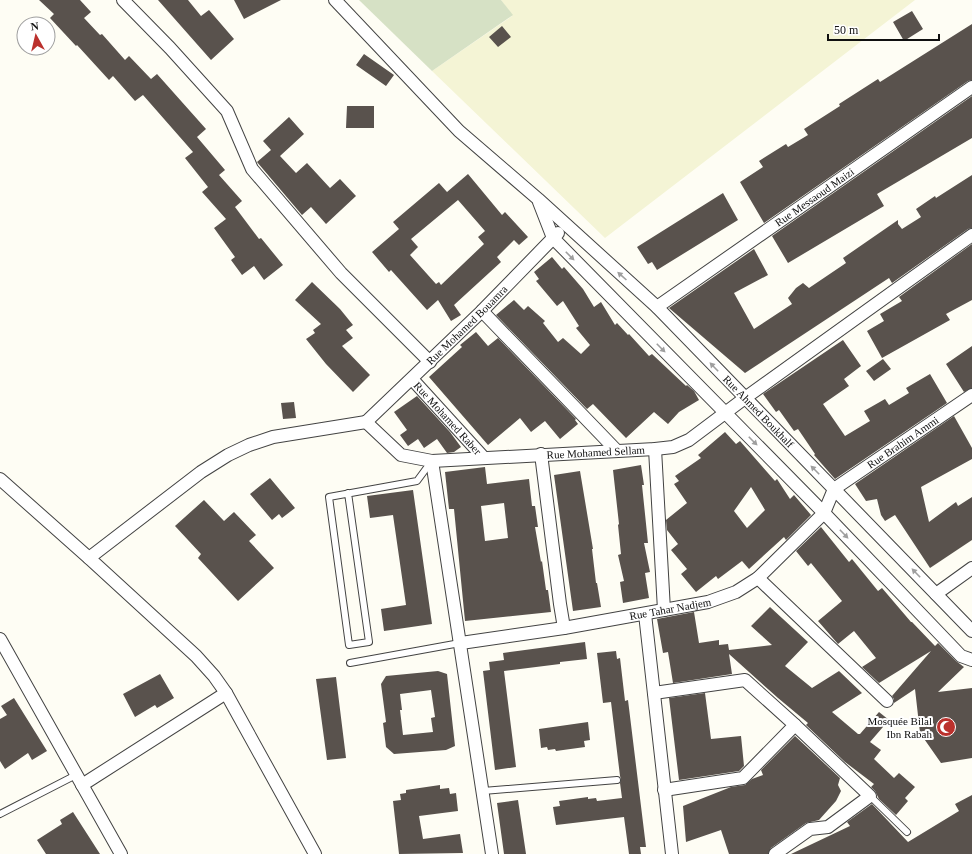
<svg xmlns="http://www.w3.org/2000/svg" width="972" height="854" font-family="'Times New Roman',serif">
<rect width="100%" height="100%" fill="#fefdf4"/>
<!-- farmland -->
<path fill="#f4f4d5" d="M501,0H915L605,238L432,71L512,16Z"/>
<!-- cemetery -->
<path fill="#d6e1c5" d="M359,0H501L513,15L432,71Z"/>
<!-- building -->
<path fill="#59524d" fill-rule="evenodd" d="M39,0H80L91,12L84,18L100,35L102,34L125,60L129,56L151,79L157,74L206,129L197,137L225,170L219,175L242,201L235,207L259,239L261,238L283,265L264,280L254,266L242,275L231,260L235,257L214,228L226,219L202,192L208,187L185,158L193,152L143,95L135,101L113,76L109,80L77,45L76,46L50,18L54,14Z
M158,0H188L201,16L209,10L234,39L211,60Z
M234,0H281L244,19Z
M912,11L923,29L904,41L893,22Z
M972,24V80L968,81L764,223L740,182L763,167L759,161L786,144L788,147L808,135L804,129L840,106L839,104L878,79L880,82Z
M502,26L511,37L498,47L489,37Z
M364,54L394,75L386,86L356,65Z
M972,96V138L877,194L884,206L788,263L772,236Z
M347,106H374V128H346Z
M289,117L304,134L280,156L296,173L307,163L330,188L340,179L356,196L326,224L311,207L302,215L257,162L271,150L263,141Z
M468,174L502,215L505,212L528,237L519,245L514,240L497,257L501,262L454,305L461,315L451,321L438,300L427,310L391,270L389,272L372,252L399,229L393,222L439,183L447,192ZM458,200L485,231L478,237L484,244L441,285L439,282L436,284L410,255L418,247L411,239Z
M972,175V228L968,229L892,283L889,278L745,373L669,308L754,249L768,275L734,293L754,329L792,304L788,298L796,288L803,283L809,288L846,263L843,258L898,220V224L902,229L921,217L916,209L935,196L936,198Z
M723,193L738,220L657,270L652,262L648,264L637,247Z
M972,244V300L946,314L950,320L882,358L867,331L884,321L880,314L902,301L899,297Z
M552,257L562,269L564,267L583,289L594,307L601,302L615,325L617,323L628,335L629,334L649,356L652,354L686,386L687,385L694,391L699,400L679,412L668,424L654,412L626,438L593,404L587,409L496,315L514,300L524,310L528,306L545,321L543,323L558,342L563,338L581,354L590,345L576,328L579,326L563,301L557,306L536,281L539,279L534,272Z
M312,282L340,309L353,325L346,330L353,338L342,346L370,375L353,392L326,364L306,339L315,333L313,330L321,324L295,300Z
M476,332L488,346L498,338L576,419L575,420L578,424L560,439L545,421L531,432L520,418L488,445L429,377L462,347L460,345Z
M843,340L861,366L844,379L849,386L823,404L845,436L870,421L864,411L885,399L889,405L909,393L906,388L930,374L947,403L835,479L814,455L815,454L798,429L794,431L779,410L776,412L763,394Z
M972,346V388L964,392L946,364Z
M883,359L891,369L874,381L866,371Z
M417,396L450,432L461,447L454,452L447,453L437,439L424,448L418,439L408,446L400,435L407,430L394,412Z
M294,402L296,418L283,419L281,403Z
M954,416L972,448V459L921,487L929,522L956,502L958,506L972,497V540L930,568L895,515L885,521L881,515L877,499L866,501L855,484Z
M725,432L736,444L740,441L775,481L777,479L790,499L794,495L811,515L786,540L784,537L749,569L742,561L718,579L716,576L696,592L681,574L687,569L671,550L678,544L667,530L666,520L687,503L674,484L679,481L675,476L701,458L698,455ZM751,487L765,510L747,528L734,511Z
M641,465L644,485H642L648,543H644L650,572L645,573L649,598L623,603L620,582L624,581L618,555L621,554L618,525L619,524L613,470Z
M485,467L487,484L529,479L532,506H535L538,527H535L541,562L542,561L546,590H548L551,612L465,621L454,509H449L445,472ZM504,503L508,538L485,541L481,506Z
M580,471L593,549H592L596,583H597L601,607L573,611L554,475Z
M270,478L295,508L282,518L279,514L272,520L250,494Z
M413,490L432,624L384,631L381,609L406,605L393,515L370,518L367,496Z
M204,500L224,521L234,512L256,535L249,541L274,568L238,601L198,558L201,554L175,526Z
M821,527L849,562L852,559L878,591L882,588L911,622H912L935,646L938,643L956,661L964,667L938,692L972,688V758L941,763L920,733L915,689L894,703V699L892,696L931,651L879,683L862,667L876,658L854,631L838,644L818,621L842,601L811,563L808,566L796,551Z
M770,607L808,642L785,666L812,688L839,671L862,693L832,712L858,734H860L879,712L889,720L870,742L881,750L874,759L894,778L899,773L915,787L905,798L908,801L896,815L879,799L875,791L871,787L874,784L845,762L806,725L808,723L778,698L729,654L732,674L673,683L668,652L663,653L657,619L694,612L699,643L719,640V645L728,644L729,650L772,645L751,626Z
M585,642L587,659L560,662V664L504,671L516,767L495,770L483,671L490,670L489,662L504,660L503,653Z
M616,651L617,659L620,658L625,701L628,700L646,847H640L641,854H629L624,817L556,825L553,807L560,806L559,801L588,797V799L596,798L597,801L622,798L620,783L621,779L620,776L611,702L603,703L597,653Z
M438,671L447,674L455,746L446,750L394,754L386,747L383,723L386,722L381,684L386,676ZM431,690L435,717L431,718L433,732L403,735L400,710H402L400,694Z
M160,674L174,698L157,708L155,705L135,717L123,694Z
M336,677L346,758L327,760L316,679Z
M705,693L711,739L741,736L744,766L739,771L679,780L669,698Z
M14,698L47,751L32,760L28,753L5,769L0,761V719L7,715L1,706Z
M588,722L590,740L584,741L585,747L556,751L555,749L548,750L547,747L541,748L539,729Z
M795,736L840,778L838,785L841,791L836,801L819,820L806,823L771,848L768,854H729L721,830L686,842L683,806L731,787L745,785L752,779L763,775L761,770Z
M440,785V789L449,788L450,794L456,793L458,811L419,816L423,839L460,834L463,853L399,854L393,801L401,800L400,794L406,793V790Z
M972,795V854H791L850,826L847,822L872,804L908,842L959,811L955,804Z
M518,800L526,854H504L497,803Z
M73,812L100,854H46L37,840L62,824L60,820Z"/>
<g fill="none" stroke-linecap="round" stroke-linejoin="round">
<defs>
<path id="service" d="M348,493L369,642L349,645L329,497L417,481L431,462
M350,663L460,643
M483,791L617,780
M870,796L907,832
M0,814L76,775"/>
<g id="minor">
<path d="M123,0L170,48L227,111L252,169L341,273L430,362"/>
<path id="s1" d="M335,0L459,131L538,199L657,307L972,631"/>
<path d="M539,202L553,238L824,513L961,656L972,660"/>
<path id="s2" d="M657,307L972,87"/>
<path d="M482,311L617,451"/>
<path id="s3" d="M412,379L484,458"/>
<path d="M366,422L401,455L432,461L492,854"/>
<path id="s4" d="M366,422L482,311L558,233"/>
<path d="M655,449L664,610"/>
<path d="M541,454L560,604L564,628"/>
<path id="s5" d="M432,461L655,449L673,447L689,440L745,398L972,235"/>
<path d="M0,479L89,558L196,656L214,676L226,693L315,854"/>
<path d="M89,558L201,472L228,455L249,445L273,437L366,422"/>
<path d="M758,578L887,701"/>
<path d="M936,594L972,568"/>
<path d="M645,614L672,854"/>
<path d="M0,639L121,854"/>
<path id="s6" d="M461,643L564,628L708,602L736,592L758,578L824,513L834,489L972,395"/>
<path d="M654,693L745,680L795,725L870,796L828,827L810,829L775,854"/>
<path d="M82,785L226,693"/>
<path d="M664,790L743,778L795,725"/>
</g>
</defs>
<!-- service casing -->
<use href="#service" stroke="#434343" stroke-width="8"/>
<!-- minor casing -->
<use href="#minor" stroke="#434343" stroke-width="14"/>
<!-- service -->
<use href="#service" stroke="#fff" stroke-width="6"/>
<!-- minor -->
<use href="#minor" stroke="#fff" stroke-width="12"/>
</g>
<!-- one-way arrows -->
<defs><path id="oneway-solid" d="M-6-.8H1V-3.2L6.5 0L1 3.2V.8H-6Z"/></defs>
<g fill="#9f9f9f">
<use href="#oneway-solid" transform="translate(570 256) rotate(45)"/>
<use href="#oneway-solid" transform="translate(622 276) rotate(-138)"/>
<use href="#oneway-solid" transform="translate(661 348) rotate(45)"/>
<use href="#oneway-solid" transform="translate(714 367) rotate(-134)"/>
<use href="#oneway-solid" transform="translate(753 441) rotate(45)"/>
<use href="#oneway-solid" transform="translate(815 470) rotate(-135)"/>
<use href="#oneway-solid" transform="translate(844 534) rotate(46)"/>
<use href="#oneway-solid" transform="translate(916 573) rotate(-134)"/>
</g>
<!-- icons -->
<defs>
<symbol id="mosque-disc" viewBox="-11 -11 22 22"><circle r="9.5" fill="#bb312d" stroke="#fff"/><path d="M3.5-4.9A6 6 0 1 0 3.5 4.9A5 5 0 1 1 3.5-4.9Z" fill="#fff"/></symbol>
</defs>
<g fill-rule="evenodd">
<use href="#mosque-disc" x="935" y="716" width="22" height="22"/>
</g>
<g text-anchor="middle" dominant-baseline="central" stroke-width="4" stroke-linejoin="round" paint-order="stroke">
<!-- street labels -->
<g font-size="11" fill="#101010" stroke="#fff">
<text stroke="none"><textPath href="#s2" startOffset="192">Rue Messaoud Maizi</textPath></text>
<text stroke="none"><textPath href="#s4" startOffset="140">Rue Mohamed Bouamra</textPath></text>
<text stroke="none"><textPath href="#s1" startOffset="591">Rue Ahmed Boukhalf</textPath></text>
<text stroke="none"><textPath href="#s3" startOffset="53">Rue Mohamed Raber</textPath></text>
<text stroke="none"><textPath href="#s6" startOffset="508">Rue Brahim Ammi</textPath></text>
<text stroke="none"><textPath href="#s5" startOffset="164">Rue Mohamed Sellam</textPath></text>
<text stroke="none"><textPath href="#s6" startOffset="212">Rue Tahar Nadjem</textPath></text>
</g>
<!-- poi labels -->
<g font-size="11" fill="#101010" stroke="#fff" text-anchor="end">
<text x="932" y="721">Mosquée Bilal<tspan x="932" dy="13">Ibn Rabah</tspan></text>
</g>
</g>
<!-- north arrow -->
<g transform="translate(36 36) rotate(352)"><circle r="19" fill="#ffffff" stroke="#9f9f9f"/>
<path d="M0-3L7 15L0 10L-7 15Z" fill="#bb312d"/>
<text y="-6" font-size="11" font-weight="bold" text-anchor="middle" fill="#101010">N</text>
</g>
<!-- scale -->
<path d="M828 34v6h111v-6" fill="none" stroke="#101010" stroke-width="2"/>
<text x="834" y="34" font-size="12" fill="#101010" stroke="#ffffff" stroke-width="3" paint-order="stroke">50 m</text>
</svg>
